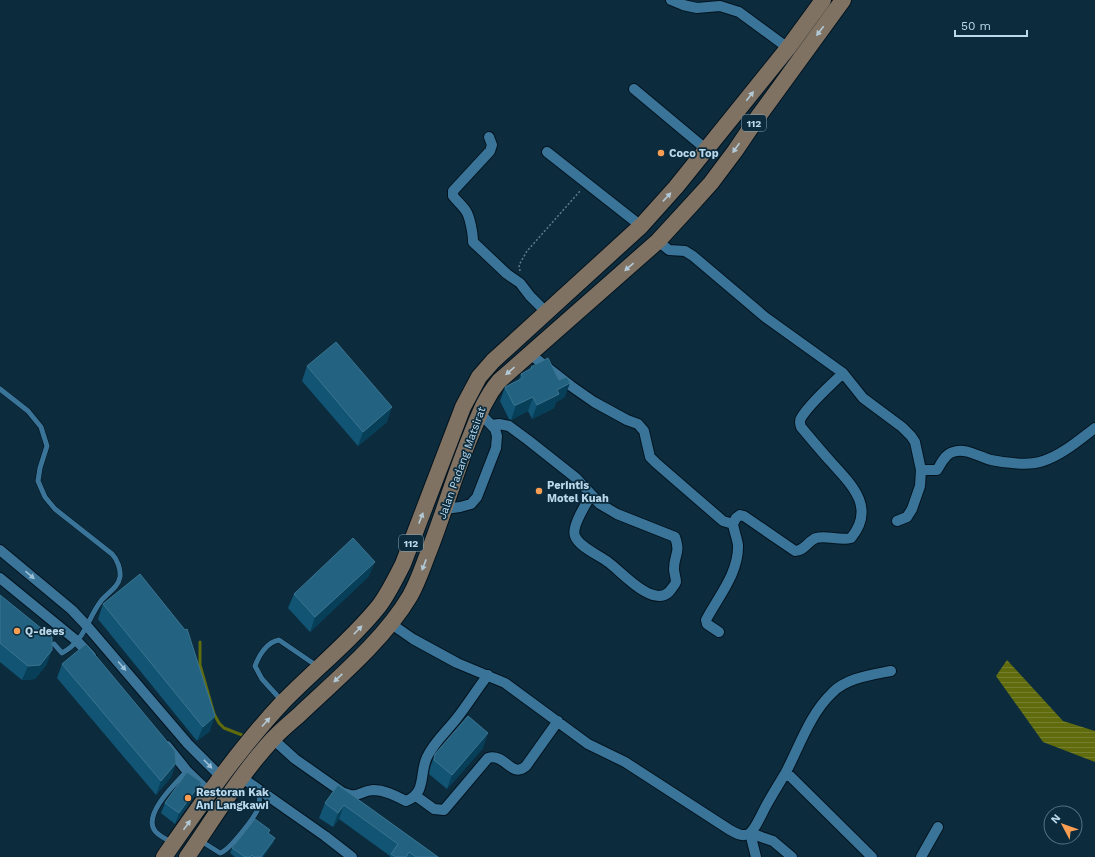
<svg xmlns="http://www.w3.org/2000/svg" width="1095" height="857" font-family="'Work Sans',sans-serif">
<defs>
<pattern id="water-rules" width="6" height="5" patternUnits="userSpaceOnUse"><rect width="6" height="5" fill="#5f6b0c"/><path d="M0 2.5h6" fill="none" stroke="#748030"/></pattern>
</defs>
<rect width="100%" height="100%" fill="#0c2c3e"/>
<!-- water -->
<path fill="url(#water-rules)" d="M1007,660L1063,721L1095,731V762L1043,742L996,676Z"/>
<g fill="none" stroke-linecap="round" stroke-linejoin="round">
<!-- stream -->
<path stroke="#5f6b0c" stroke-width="3" d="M200,642V665L214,714L219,723L224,728L242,735"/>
<defs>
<path id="lane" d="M0,389L28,411L41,427L47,446L40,468L38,481L45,497L55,509L112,554C117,559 121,569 120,577C118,588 107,593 101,601C87,619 85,641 62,653L54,644
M282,701L262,679L255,666C259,655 267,642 279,640L317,666
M201,841L220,853C229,851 257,815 259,806C260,801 259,795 259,790
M171,842C166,839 159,836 155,831C142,814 177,782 187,771"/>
<path id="street" d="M671,0L683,5L697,8L720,6L739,12L788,48
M634,89L707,150
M489,137L492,145L490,151L453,191V196C457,201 462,205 466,211C470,217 473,234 473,242L507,274L520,283L530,296L546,312
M547,152L641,226
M530,354L571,386L594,402L627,420L638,424L644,431L650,457L656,463L723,521L733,524L736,518L740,515L744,516L795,551C804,551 808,541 816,538C827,535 840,541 851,538C876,508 852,485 831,462C821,451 811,439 801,427C800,424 799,421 801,418C810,403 830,386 843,373L765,317L693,256L685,251L669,250L658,241
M843,373L863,398L902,427L911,436L915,442L921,470L920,486L912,509L907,517L897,521
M492,425L499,424L509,426L528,440L576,478L600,504L617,514L675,537C681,554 674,554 674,569C674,573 676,578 676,582C675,585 671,589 669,592C652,608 621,571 608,562C599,555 579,547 575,536C571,527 586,504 591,495
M921,470H937C941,464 945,454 953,452C965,447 979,457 991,460C1005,463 1030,466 1043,461C1062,455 1079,440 1095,428
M445,509L460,507L471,504L477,497L496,448L497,436L495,429L480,413
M0,550L72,610L87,626L188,744L221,777
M0,578L77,641L91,656
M390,623L413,639L457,663L505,683L588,744L625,762L730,830C736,833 743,838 750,833C756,828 762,813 766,806C772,795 779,784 786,772C800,745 810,714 832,693C846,678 871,675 891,671
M719,632L707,624L706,620C718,597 739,573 738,545C737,538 734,531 733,524
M273,739L295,759L342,792C359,800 358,791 373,790C385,790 396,796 406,801C427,793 419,773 427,757C434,742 447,731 457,718C468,704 477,689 488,675
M167,746L187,771L210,793
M786,772L872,857
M241,777L325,836L352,857
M416,796L434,809L444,810L488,758C506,753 511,779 526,766L558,721
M750,833L773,841L792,857
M750,833L756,857
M921,857L938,827"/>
<path id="primary" d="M164,857C201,804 238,750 282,703C314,670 350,642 379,606C388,594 396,578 403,564L463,407L479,377L493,361L641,226L676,187L788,48L823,0
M187,857C214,818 240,775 272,740C280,731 290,723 299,715C336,680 384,640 410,596C418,582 423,566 429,551C444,513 455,473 471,435C479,415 485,398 499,381L658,241L692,204L711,183L735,151L758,117L843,0"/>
</defs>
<!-- lane casing -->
<use href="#lane" stroke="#03131e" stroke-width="6"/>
<!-- street casing -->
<use href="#street" stroke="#03131e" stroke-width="12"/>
<!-- primary casing -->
<use href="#primary" stroke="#03131e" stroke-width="18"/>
<!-- path -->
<path stroke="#5d7c8f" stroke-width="1.5" stroke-dasharray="2 2" stroke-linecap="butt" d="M520,271L519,265L527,251L580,191"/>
<!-- lane -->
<use href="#lane" stroke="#3a7599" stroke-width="5"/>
<!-- street -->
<use href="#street" stroke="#3a7599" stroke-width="10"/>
<!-- primary -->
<use href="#primary" stroke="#807263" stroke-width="16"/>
</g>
<!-- wall -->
<path fill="#115473" d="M307,366L387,422L358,446L302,381Z
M531,367L559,380L565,397L556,402L554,408L532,419L528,411L511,420L509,419L500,401L505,387L519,380L521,374L530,369Z
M369,576L310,632L288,608L294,594Z
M0,595L47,664L35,679L22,680L0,662Z
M103,604L210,731L197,741L98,619Z
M62,664L176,763L171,777L156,795L57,678Z
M483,748L447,789L429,774L430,768L435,754Z
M201,782L197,793L175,824L161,813L165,803Z
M338,785L438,857H390V856L339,819L333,827L319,818L325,803Z
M269,833L273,843L263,857H235L230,853L232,848Z"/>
<!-- shaded-wall -->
<path fill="#073e58" d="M570,383L565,397L556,402L554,408L532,419L537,405L557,390Z
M533,397L528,411L511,420L516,405Z
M392,407L387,422L358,446L363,432Z
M375,562L369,576L310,632L315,617Z
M52,650L47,664L35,679L22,680L28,666Z
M215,716L210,731L197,741L203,727Z
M488,733L483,748L447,789L452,775Z
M176,763L171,777L156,795L161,781Z
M201,782L197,793L175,824L179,813Z
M344,805L339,819L333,827L338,813Z
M275,838L273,843L263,857H261Z"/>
<!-- building -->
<path fill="#236280" stroke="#3b7591" d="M336,342L392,407L363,432L307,366Z
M548,358L559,380L567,377L570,383L557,390L559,394L537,405L533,397L516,405H514L505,387L523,378L521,374L532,368L531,367Z
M353,538L375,562L315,617L294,594Z
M140,574L185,630L187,629L215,716L203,727L103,604Z
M0,595L52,637V650L40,665L28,666L0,643Z
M86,644L175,751L176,763L161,781L62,664Z
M468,716L488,733L452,775L434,760L435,754Z
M187,772L201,782L179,813L165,803Z
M338,785L438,857H416L409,852L406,857H396L391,854L398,844L344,805L338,813L325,803Z
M255,819L270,830L268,833L275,838L261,857H254L252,855L250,857H245L232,848Z"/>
<!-- one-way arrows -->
<defs><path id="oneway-solid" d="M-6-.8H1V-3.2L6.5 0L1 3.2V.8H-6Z"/></defs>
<g fill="#b2cad7">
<use href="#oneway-solid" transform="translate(820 31) rotate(127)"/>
<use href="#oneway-solid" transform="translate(750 96) rotate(-52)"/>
<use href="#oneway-solid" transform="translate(736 148) rotate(125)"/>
<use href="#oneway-solid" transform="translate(667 197) rotate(-47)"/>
<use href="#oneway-solid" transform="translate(629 267) rotate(139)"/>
<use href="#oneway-solid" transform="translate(510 371) rotate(139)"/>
<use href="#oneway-solid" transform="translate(421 518) rotate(-69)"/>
<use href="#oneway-solid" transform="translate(424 565) rotate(111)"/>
<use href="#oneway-solid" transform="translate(358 630) rotate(-46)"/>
<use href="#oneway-solid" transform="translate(338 678) rotate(137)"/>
<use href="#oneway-solid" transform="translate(266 722) rotate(-48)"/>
<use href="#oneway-solid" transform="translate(187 825) rotate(-54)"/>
</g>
<g fill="#9bc0d7">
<use href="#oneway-solid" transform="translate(30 575) rotate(40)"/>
<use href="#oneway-solid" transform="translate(122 666) rotate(49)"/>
<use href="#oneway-solid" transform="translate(208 764) rotate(46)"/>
</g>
<!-- markers -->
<g fill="#fc9e52" stroke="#0c2c3e" stroke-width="1.5">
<circle cx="661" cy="153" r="4"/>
<circle cx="539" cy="491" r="4"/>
<circle cx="17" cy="631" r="4"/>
<circle cx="188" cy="798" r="4"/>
</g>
<g text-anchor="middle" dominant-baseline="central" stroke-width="3.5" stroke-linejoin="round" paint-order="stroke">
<!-- shield labels -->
<g fill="#0c2c3e" stroke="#86a5b8" stroke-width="1">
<rect x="742" y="115" width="24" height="16" rx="3"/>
<rect x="399" y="535" width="24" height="16" rx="3"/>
</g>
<g font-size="10" font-weight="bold" fill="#bbd9ec">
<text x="754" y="123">112</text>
<text x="411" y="543">112</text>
</g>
<!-- poi labels -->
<g font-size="11" font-weight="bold" fill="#bbd9ec" stroke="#0c2c3e" text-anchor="start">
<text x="669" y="153">Coco Top</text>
<text x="547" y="485">Perintis<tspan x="547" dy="13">Motel Kuah</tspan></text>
<text x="25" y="631">Q-dees</text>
<text x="196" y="792">Restoran Kak<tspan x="196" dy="13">Ani Langkawi</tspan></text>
</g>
<!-- street labels -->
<g font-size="11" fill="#bbd9ec" stroke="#0c2c3e">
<text transform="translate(462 463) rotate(-70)">Jalan Padang Matsirat</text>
</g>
</g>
<!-- north arrow -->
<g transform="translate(1063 825) rotate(311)"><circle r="19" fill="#0c2c3e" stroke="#527184"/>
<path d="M0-3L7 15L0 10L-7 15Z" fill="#fc9e52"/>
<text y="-6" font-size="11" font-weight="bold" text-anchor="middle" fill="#bbd9ec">N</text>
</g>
<!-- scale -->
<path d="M955 30v6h72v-6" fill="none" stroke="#bbd9ec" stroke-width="2"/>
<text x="961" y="30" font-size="12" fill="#bbd9ec" stroke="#0c2c3e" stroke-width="3" paint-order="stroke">50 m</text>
</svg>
